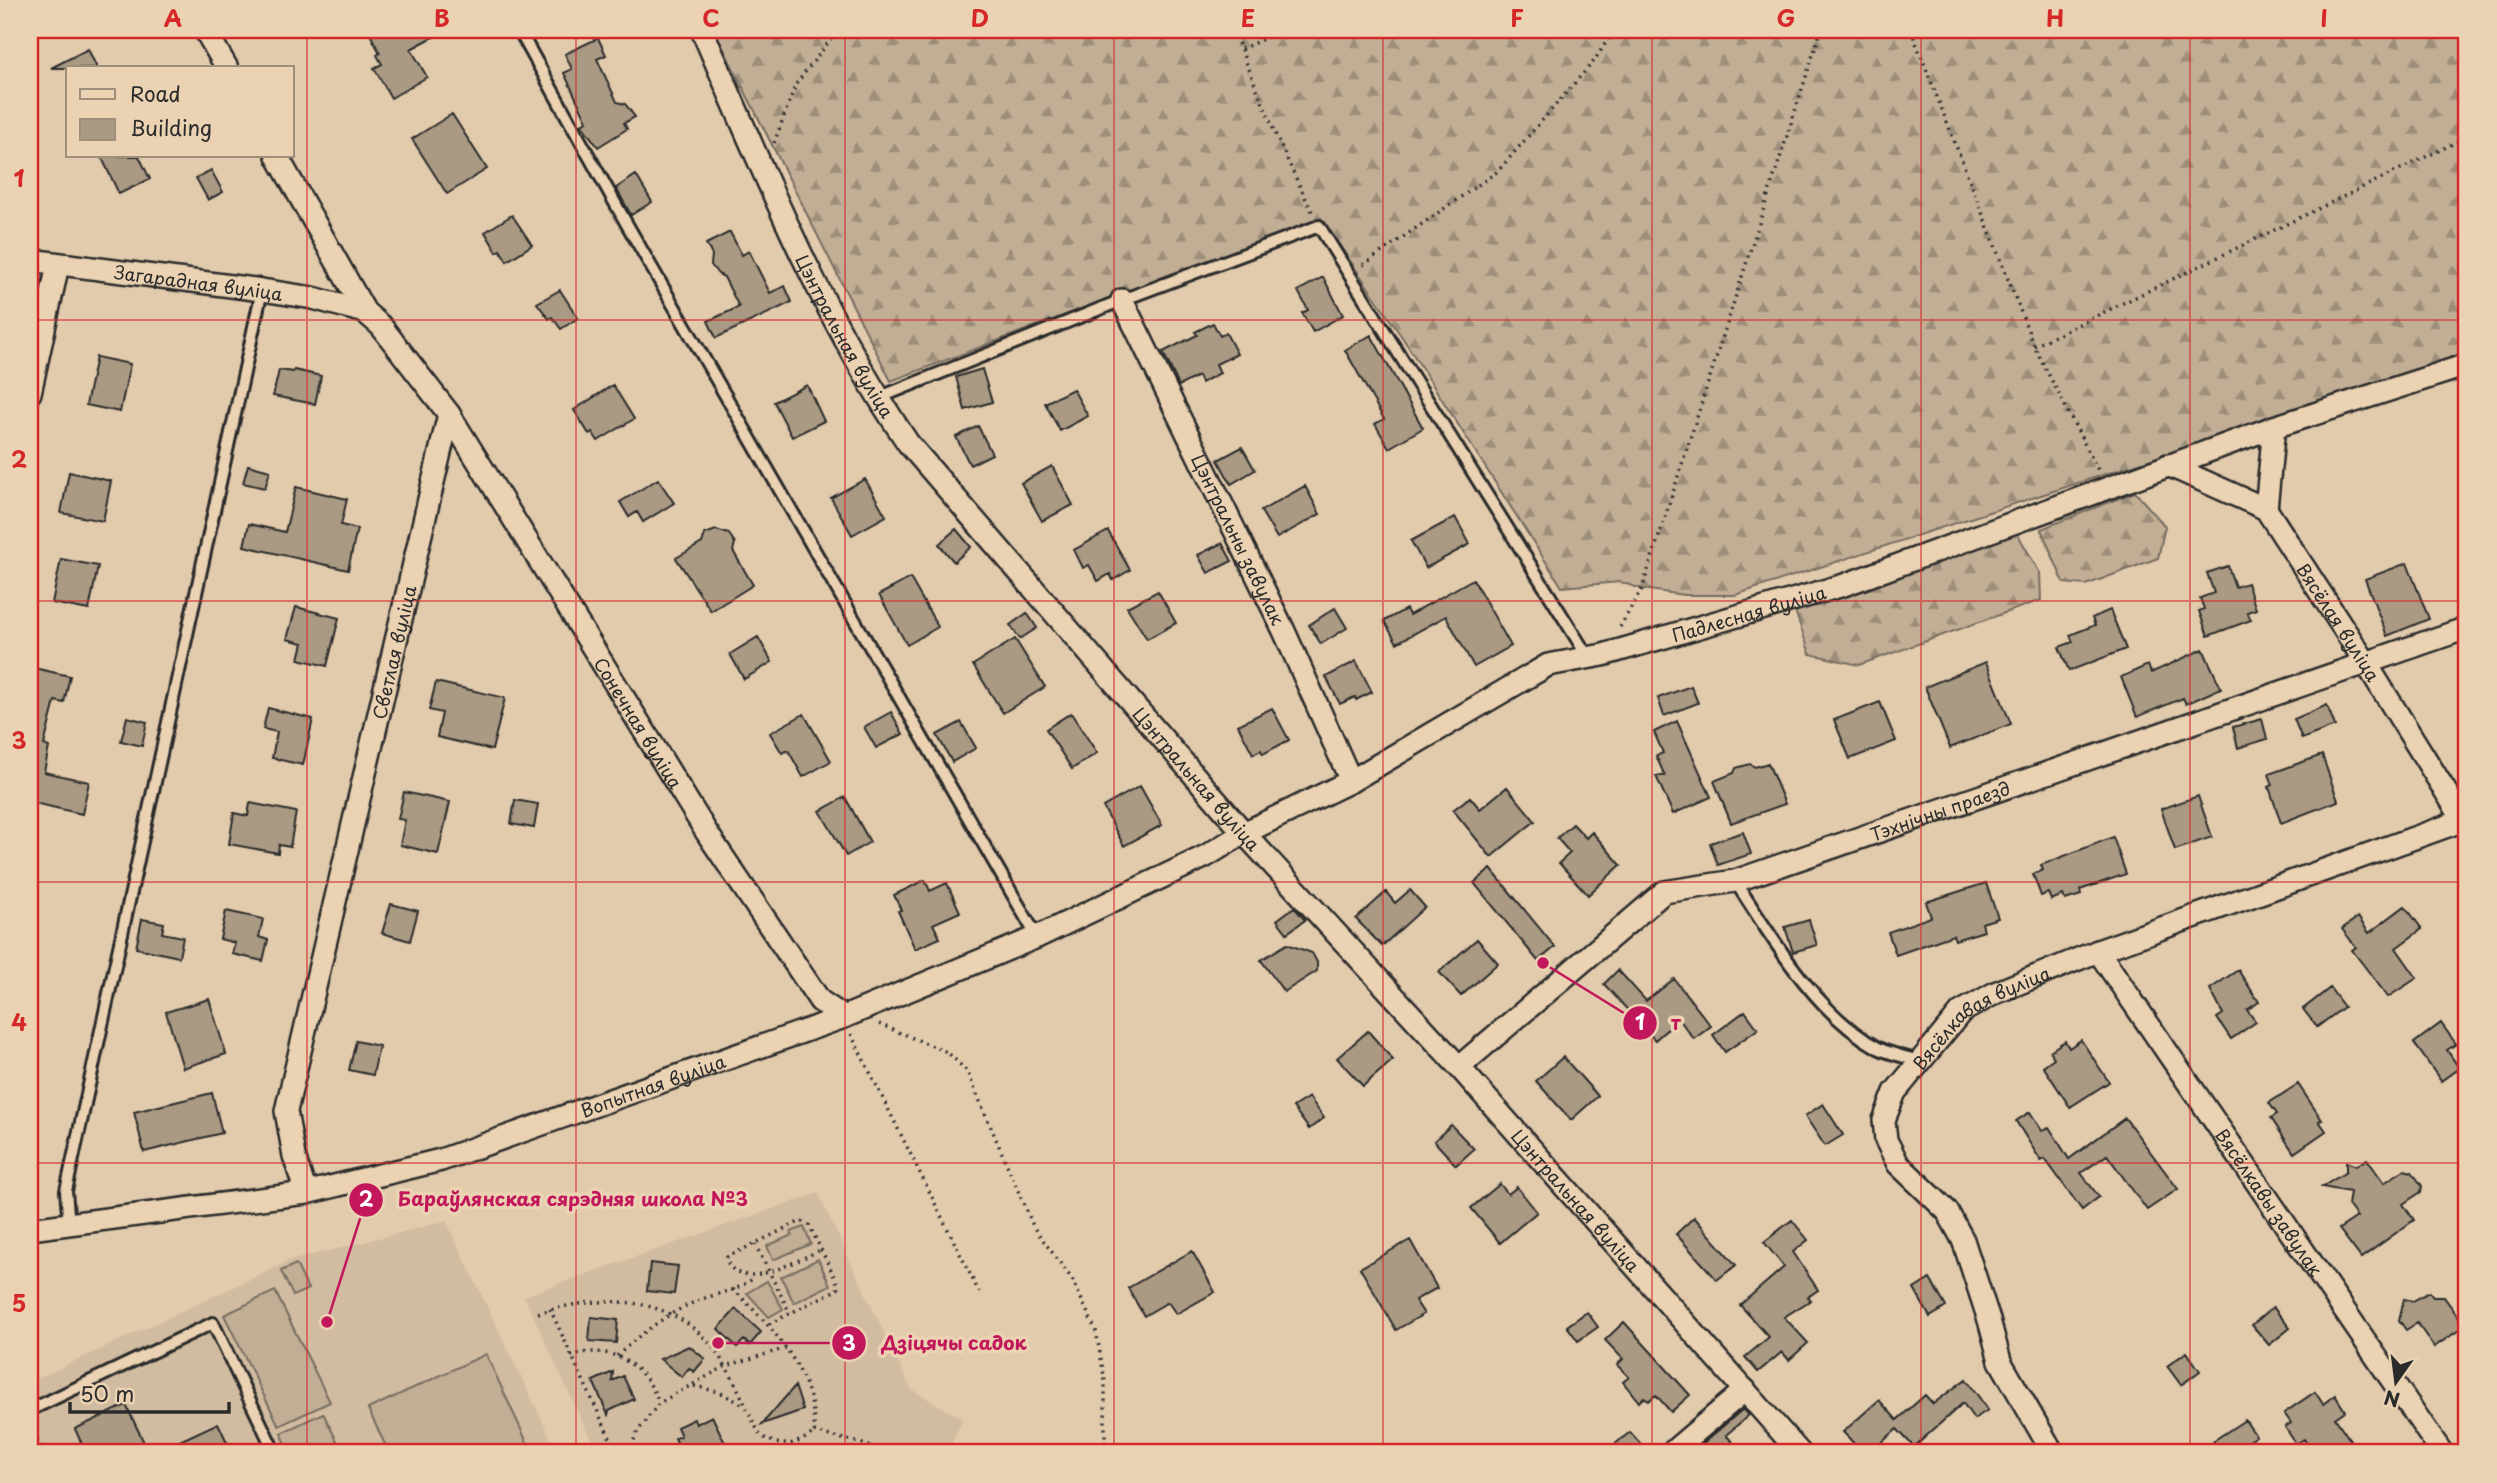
<svg xmlns="http://www.w3.org/2000/svg" width="2497" height="1483" font-family="'Playpen Sans',sans-serif">
<defs>
<pattern id="forest-firs" width="22" height="20" patternUnits="userSpaceOnUse" patternTransform="scale(1.75)"><rect width="22" height="20" fill="#c1ae95"/><path d="M5 1l3.5 6h-7zM16 11l3.5 6h-7z" fill="#9d8e7a"/></pattern>
</defs>
<rect width="100%" height="100%" fill="#e2cbad"/>
<filter id="ink" filterUnits="userSpaceOnUse"><feTurbulence type="fractalNoise" baseFrequency=".0143" numOctaves="2"/><feDisplacementMap in="SourceGraphic" scale="14" xChannelSelector="R" yChannelSelector="G"/><feConvolveMatrix kernelMatrix="1 2 1 2 8 2 1 2 1" color-interpolation-filters="sRGB"/></filter>
<g filter="url(#ink)">
<!-- built -->
<path fill="#d1bca1" d="M818,1193L911,1389L963,1419L947,1453H597L524,1296Z
M446,1221L558,1453H30V1382L289,1261Z"/>
<!-- grass -->
<path fill="#c1ae95" stroke="#766c60" stroke-width="2" d="M804,1227L811,1244L773,1260L767,1246L792,1235L791,1232Z
M818,1259L830,1285L794,1303L781,1277Z
M296,1264L308,1289L293,1296L281,1271Z
M767,1281L783,1309L769,1317L747,1293Z
M275,1291L330,1402L279,1426L224,1315Z
M486,1354L532,1453H389L368,1409Z
M323,1413L343,1453H290L281,1433Z"/>
<!-- forest -->
<path fill="url(#forest-firs)" stroke="#766c60" stroke-width="2" d="M714,30H2467V356L1735,595H1684L1642,589L1620,582L1562,587L1404,340L1321,218L891,381Z
M2135,492L2165,526L2158,558L2086,585L2064,583L2041,529Z
M2017,533L2040,573L2041,600L1859,665L1810,654L1794,608Z"/>
<!-- building -->
<path fill="#aa9a84" stroke="#2b2b2b" stroke-width="2" d="M383,30H446L411,49L427,77L391,98L374,68L382,64L377,55L380,53L371,36Z
M598,38L606,55L597,59L617,102L625,104L635,117L624,123L627,129L598,147L581,124L587,121L564,73L572,69L565,54Z
M88,49L97,68H51Z
M452,114L487,169L447,194L412,139Z
M101,156H139L150,179L119,194Z
M211,170L223,192L208,200L196,178Z
M636,175L652,202L631,215L616,188Z
M512,215L532,245L507,261L500,250L497,252L485,232Z
M730,232L742,255L749,251L770,293L785,286L792,302L716,338L708,321L739,307L724,277L718,274L711,265L712,255L706,244Z
M1323,277L1343,315L1313,332L1302,313L1308,310L1298,291Z
M560,290L578,318L561,329L552,317L549,319L537,303Z
M1213,323L1220,336L1226,333L1237,354L1216,364L1220,373L1201,383L1198,376L1179,386L1163,352L1197,335L1195,332Z
M1371,335L1423,428L1389,448L1375,424L1384,419L1345,350Z
M96,357L130,364L120,412L86,405Z
M982,369L992,402L965,410L956,377Z
M279,370L293,372L294,370L321,376L315,404L273,396Z
M613,385L634,419L598,441L592,432L589,434L574,410Z
M807,385L824,421L792,437L774,402Z
M1073,389L1088,416L1060,431L1045,403Z
M978,426L992,454L970,465L956,437Z
M1242,447L1255,470L1231,484L1218,460Z
M248,465L270,471L265,488L243,483Z
M1052,466L1073,505L1042,521L1021,483Z
M69,472L111,481L103,521L61,513Z
M658,479L674,503L643,522L637,512L629,517L620,502Z
M865,479L886,516L852,535L831,498Z
M1305,486L1320,514L1277,538L1261,511Z
M296,487L347,499L341,525L357,529L348,570L244,546L249,524L285,532Z
M1455,517L1470,544L1426,568L1411,541Z
M956,529L971,547L954,562L939,544Z
M716,530L729,534L735,543L733,551L753,585L711,611L676,558L702,543L705,534Z
M1108,531L1130,570L1113,580L1110,574L1098,581L1089,565L1083,568L1074,550Z
M1222,543L1232,561L1208,573L1198,555Z
M61,559L98,566L89,610L52,603Z
M2407,563L2429,619L2387,636L2365,579Z
M2228,566L2235,587L2247,583L2256,609L2247,612L2251,620L2208,636L2199,611L2204,609L2200,598L2214,593L2207,573Z
M910,578L938,627L907,645L879,595Z
M1473,579L1511,646L1474,667L1446,616L1397,643L1384,621L1406,609L1409,615Z
M1158,591L1176,623L1147,639L1127,607Z
M296,607L339,618L327,666L299,659L303,643L287,639Z
M1335,608L1347,628L1321,644L1309,625Z
M2110,610L2126,649L2069,671L2059,647L2073,642L2070,635L2095,625L2092,618Z
M1027,613L1037,628L1020,639L1010,625Z
M758,637L772,662L744,679L730,654Z
M1015,639L1045,687L1003,713L973,665Z
M2203,649L2221,688L2186,704L2183,698L2137,717L2121,677L2148,665L2151,673Z
M1356,661L1372,692L1356,700L1355,697L1340,704L1326,677Z
M1986,662L2011,724L1950,748L1925,687Z
M34,668L70,676L64,703L55,701L44,745L49,747L44,772L89,782L82,814L30,802V686Z
M436,682L505,698L492,750L437,737L442,713L429,710Z
M1691,686L1698,703L1664,716L1658,698Z
M1880,702L1896,741L1850,759L1834,720Z
M2327,705L2335,726L2302,739L2294,719Z
M268,708L313,719L303,765L272,758L277,732L263,729Z
M1272,708L1289,740L1263,754L1261,750L1253,754L1238,725Z
M891,712L903,734L876,748L864,727Z
M1071,713L1097,753L1072,769L1046,729Z
M804,714L831,761L803,777L788,750L782,753L770,733Z
M127,717L147,722L142,746L121,741Z
M2262,719L2267,739L2238,748L2233,727Z
M1677,721L1711,797L1673,814L1656,776H1665L1656,756L1663,753L1654,732Z
M961,722L976,748L952,762L937,735Z
M2322,755L2338,801L2281,823L2269,787L2273,785L2269,774Z
M1768,763L1785,804L1731,823L1714,781L1734,773L1736,768L1750,764L1755,767Z
M1140,786L1162,825L1124,846L1103,807Z
M1507,787L1535,821L1491,857L1453,810L1470,797L1480,809Z
M404,792L450,802L438,854L400,845L405,820L398,819Z
M2198,796L2212,837L2175,850L2161,809Z
M845,797L870,842L846,856L820,811Z
M515,800L538,804L534,828L511,824Z
M250,803L296,812L290,847L279,845L278,853L229,844L234,813L248,816Z
M1573,824L1586,838L1592,832L1621,865L1588,895L1559,863L1570,853L1557,838Z
M1743,832L1751,854L1718,865L1710,843Z
M2113,837L2126,874L2080,890L2081,895L2065,900L2063,895L2051,900L2048,893L2041,896L2033,874L2043,870L2041,865Z
M1491,869L1555,947L1538,961L1474,883Z
M925,880L930,891L947,883L960,912L933,924L940,938L915,949L898,911L901,910L894,895Z
M1986,883L1998,918L1982,923L1984,931L1955,940L1953,935L1896,955L1888,932L1931,917L1926,902Z
M1410,890L1425,907L1382,946L1356,919L1386,892L1395,903Z
M391,904L418,911L410,941L382,933Z
M2405,906L2422,929L2396,948L2417,978L2388,997L2352,950L2356,947L2342,929L2358,917L2369,933Z
M1294,907L1305,920L1287,933L1277,920Z
M226,911L263,919L259,937L268,940L263,961L232,954L235,943L220,939Z
M142,919L164,923L162,933L183,937L179,957L136,948Z
M1809,920L1817,945L1793,952L1785,927Z
M1477,939L1498,963L1461,996L1439,972Z
M1287,944L1312,953L1317,962V971L1284,992L1261,960Z
M1618,970L1646,1001L1674,979L1711,1026L1694,1039L1679,1019L1655,1040L1604,984Z
M2238,970L2259,1002L2247,1010L2256,1022L2231,1039L2217,1018L2223,1014L2210,989Z
M2330,988L2344,1007L2317,1027L2303,1009Z
M209,999L226,1054L183,1068L166,1012Z
M1745,1011L1758,1029L1725,1052L1713,1035Z
M2441,1023L2456,1044L2447,1050L2459,1068L2441,1081L2414,1043Z
M1368,1031L1393,1060L1363,1086L1337,1058Z
M2081,1040L2109,1082L2070,1107L2043,1066L2054,1058L2050,1051L2065,1041L2069,1048Z
M356,1041L379,1046L373,1075L349,1070Z
M1563,1057L1598,1096L1571,1120L1536,1081Z
M2298,1084L2322,1120L2319,1121L2326,1131L2294,1153L2271,1118L2277,1114L2269,1103Z
M212,1093L222,1133L144,1152L134,1112Z
M1309,1097L1324,1118L1309,1129L1293,1107Z
M1823,1104L1843,1135L1825,1146L1805,1116Z
M2030,1112L2042,1131L2049,1127L2069,1159L2125,1118L2178,1189L2147,1210L2107,1155L2081,1173L2099,1197L2082,1210L2045,1159L2041,1161L2016,1121Z
M1451,1125L1474,1149L1456,1165L1434,1141Z
M2367,1159L2384,1183L2404,1170L2412,1172L2422,1186L2421,1192L2403,1204L2414,1220L2361,1258L2339,1229L2357,1217L2348,1205L2350,1192L2322,1187L2346,1172V1162L2356,1166Z
M1500,1184L1508,1194L1517,1187L1537,1212L1500,1243L1471,1208Z
M1694,1217L1736,1265L1717,1280L1676,1234Z
M1792,1220L1808,1240L1793,1252L1818,1290L1808,1297L1811,1300L1784,1317L1808,1343L1789,1360L1782,1352L1758,1372L1745,1357L1769,1337L1740,1305L1784,1267L1764,1242Z
M1410,1240L1437,1288L1415,1300L1424,1314L1396,1330L1360,1268Z
M1192,1251L1215,1292L1176,1314L1168,1302L1144,1316L1128,1288Z
M650,1263L678,1266L674,1294L647,1291Z
M1930,1279L1946,1307L1930,1317L1914,1289Z
M2429,1292L2433,1297H2444L2465,1326L2434,1347L2417,1323L2406,1330L2399,1320L2404,1299L2413,1301Z
M2273,1307L2290,1328L2269,1345L2252,1325Z
M736,1309L761,1332L750,1345L744,1340L737,1347L718,1329Z
M1587,1312L1598,1327L1578,1341L1567,1326Z
M591,1317L618,1320L616,1343L589,1341Z
M1624,1322L1690,1395L1671,1412L1656,1395L1648,1401L1644,1397L1639,1402L1623,1382L1629,1377L1617,1365L1623,1359L1605,1340Z
M689,1346L705,1359L694,1372L689,1368L682,1377L660,1359Z
M2187,1352L2200,1371L2181,1385L2167,1366Z
M613,1372L612,1381L623,1376L634,1399L609,1411L608,1415L593,1381Z
M1966,1379L1988,1410L1974,1419L1963,1403L1914,1447L1897,1429L1870,1453H1863L1843,1432L1879,1400L1897,1420L1925,1395L1933,1404Z
M795,1386L803,1410L762,1424Z
M2315,1392L2323,1404L2335,1395L2345,1411L2335,1418L2359,1453H2313L2304,1439L2296,1444L2285,1427L2291,1423L2284,1413Z
M126,1405L149,1453H86L75,1429Z
M1743,1409L1749,1415L1726,1435L1742,1453H1696L1694,1451Z
M712,1416L726,1445L722,1447L725,1453H682L675,1438L681,1436L677,1427L694,1419L696,1424Z
M2245,1420L2256,1436L2230,1453H2222L2213,1441Z
M218,1423L232,1453H154Z
M1630,1432L1649,1453H1604Z"/>
<g fill="none" stroke-linecap="round" stroke-linejoin="round">
<defs>
<path id="service" d="M519,30L625,221L1037,937
M878,398L1122,300L1319,226L1588,657
M1735,881C1772,938 1816,1014 1878,1048C1890,1054 1906,1057 1919,1061
M69,1225L66,1191L262,290
M30,1410L213,1323L275,1453"/>
<g id="minor">
<path d="M205,30L227,68"/>
<path id="s1" d="M702,30C763,171 821,315 908,443L1244,833L1459,1067L1800,1453"/>
<path id="s2" d="M277,156L365,312L381,326L449,414L707,833L820,1001L844,1017"/>
<path id="s3" d="M30,260L262,290L313,298L365,312"/>
<path id="s4" d="M1122,300L1284,631L1351,781"/>
<path d="M30,393L58,265"/>
<path id="s5" d="M2168,465L2266,509L2366,663L2467,826"/>
<path d="M2266,509L2274,427"/>
<path id="s6" d="M2098,951L2442,1453"/>
<path id="s7" d="M1459,1067L1664,892L1735,881L2467,628"/>
<path id="s8" d="M306,1193L294,1156L286,1111L449,414"/>
<path id="s9" d="M30,1229L306,1193L441,1160L844,1017L1037,937L1206,856L1244,833L1351,781L1548,665L1603,655L1844,585L2274,427L2467,365"/>
<path d="M1671,1453L1745,1390"/>
<path id="s10" d="M2053,1453L2000,1361L1989,1320L1963,1240L1947,1211L1898,1164L1886,1140L1884,1120L1895,1092L1961,1012L1995,993L2098,951L2467,819"/>
</g>
</defs>
<!-- service casing -->
<use href="#service" stroke="#2b2b2b" stroke-width="16"/>
<!-- minor casing -->
<use href="#minor" stroke="#2b2b2b" stroke-width="26"/>
<!-- path -->
<path stroke="#2b2b2b" stroke-width="3.5" stroke-dasharray="2 5" stroke-linecap="butt" d="M1233,30L1277,138L1312,212
M1911,30L2034,346L2099,472
M1241,49L1283,30
M774,143L796,84L838,30
M1363,265L1498,171L1594,61L1614,30
M2034,346L2467,137
M1620,627L1642,589L1821,30
M879,1024L947,1052L967,1071L1034,1228L1072,1279L1096,1331L1105,1381V1453
M851,1034L979,1292
M755,1244L790,1313
M733,1289C773,1328 816,1373 814,1432
M550,1309L617,1453
M538,1313C610,1292 685,1295 726,1367C739,1389 748,1412 760,1435C779,1448 796,1447 814,1432
M769,1324L838,1289V1284L809,1225L801,1221L727,1257V1261C742,1294 798,1259 821,1250
M571,1356C611,1342 646,1366 659,1403
M617,1356C641,1333 668,1313 699,1300C719,1293 739,1290 755,1277
M694,1386L719,1392L742,1404
M32,1426L43,1453
M814,1432L860,1443L889,1453
M628,1453L638,1431L659,1403L726,1366L787,1348"/>
<!-- service -->
<use href="#service" stroke="#ead2b2" stroke-width="10"/>
<!-- minor -->
<use href="#minor" stroke="#ead2b2" stroke-width="21"/>
</g>
</g>
<!-- grid -->
<path fill="none" stroke="#d62828" stroke-width="2" stroke-opacity="0.55" d="M307,30V1453M576,30V1453M845,30V1453M1114,30V1453M1383,30V1453M1652,30V1453M1921,30V1453M2190,30V1453M30,320H2467M30,601H2467M30,882H2467M30,1163H2467"/>
<g text-anchor="middle" dominant-baseline="central" stroke-width="7" stroke-linejoin="round" paint-order="stroke">
<!-- street labels -->
<g font-size="18" fill="#2b2b2b" stroke="#ead2b2">
<text stroke="none"><textPath href="#s3" startOffset="170">Загарадная вуліца</textPath></text>
<text stroke="none"><textPath href="#s1" startOffset="338">Цэнтральная вуліца</textPath></text>
<text stroke="none"><textPath href="#s4" startOffset="266">Цэнтральны завулак</textPath></text>
<text stroke="none"><textPath href="#s9" startOffset="1841">Падлесная вуліца</textPath></text>
<text stroke="none"><textPath href="#s5" startOffset="242">Вясёлая вуліца</textPath></text>
<text stroke="none"><textPath href="#s8" startOffset="556">Светлая вуліца</textPath></text>
<text stroke="none"><textPath href="#s2" startOffset="674">Сонечная вуліца</textPath></text>
<text stroke="none"><textPath href="#s1" startOffset="905">Цэнтральная вуліца</textPath></text>
<text stroke="none"><textPath href="#s7" startOffset="558">Тэхнічны праезд</textPath></text>
<text stroke="none"><textPath href="#s10" startOffset="528">Вясёлкавая вуліца</textPath></text>
<text stroke="none"><textPath href="#s9" startOffset="642">Вопытная вуліца</textPath></text>
<text stroke="none"><textPath href="#s1" startOffset="1472">Цэнтральная вуліца</textPath></text>
<text stroke="none"><textPath href="#s6" startOffset="304">Вясёлкавы завулак</textPath></text>
</g>
</g>
<!-- callouts -->
<path fill="none" stroke="#c2185b" stroke-width="2.5" d="M1543 963L1640 1023M327 1322L366 1200M718 1343L849 1343"/>
<g fill="#c2185b" stroke="#ead2b2" stroke-width="2.5">
<circle cx="1543" cy="963" r="7"/>
<circle cx="327" cy="1322" r="7"/>
<circle cx="718" cy="1343" r="7"/>
<circle cx="1640" cy="1023" r="18"/>
<circle cx="366" cy="1200" r="18"/>
<circle cx="849" cy="1343" r="18"/>
</g>
<g font-size="21" text-anchor="middle" font-weight="bold" fill="#fff">
<text x="1640" y="1030">1</text>
<text x="366" y="1207">2</text>
<text x="849" y="1351">3</text>
</g>
<g font-size="19" text-anchor="middle" font-weight="bold" fill="#c2185b" stroke="#ead2b2" stroke-width="7" stroke-linejoin="round" paint-order="stroke">
<text x="1676" y="1030">т</text>
<text x="573" y="1206">Бараўлянская сярэдняя школа №3</text>
<text x="954" y="1350">Дзіцячы садок</text>
</g>
<!-- margin -->
<rect width="2497" height="1483" fill="none" stroke="#ead2b2" stroke-width="77"/>
<!-- legend -->
<rect x="66" y="66" width="228" height="91" fill="#ead2b2" stroke="#9e8f7c" stroke-width="2"/>
<rect x="80" y="89" width="35" height="10" fill="#ead2b2" stroke="#9e8f7c" stroke-width="2"/>
<text x="130" y="102" font-size="21" fill="#2b2b2b">Road</text>
<rect x="80" y="119" width="35" height="21" fill="#aa9a84" stroke="#9e8f7c" stroke-width="2"/>
<text x="130" y="136" font-size="21" fill="#2b2b2b">Building</text>
<!-- north arrow -->
<g transform="translate(2396 1382) rotate(194)" stroke="#ead2b2" stroke-width="5" paint-order="stroke">
<path d="M0-5L12 26L0 18L-12 26Z" fill="#2b2b2b"/>
<text y="-10" font-size="19" font-weight="bold" text-anchor="middle" fill="#2b2b2b">N</text>
</g>
<!-- scale -->
<path d="M70 1402v10h159v-10" fill="none" stroke="#2b2b2b" stroke-width="3.5"/>
<text x="80" y="1402" font-size="21" fill="#2b2b2b" stroke="#ead2b2" stroke-width="5" paint-order="stroke">50 m</text>
<rect x="38" y="38" width="2420" height="1406" fill="none" stroke="#d62828" stroke-width="2.5"/>
<g font-size="23" text-anchor="middle" font-weight="bold" fill="#d62828">
<text x="173" y="27">A</text>
<text x="442" y="27">B</text>
<text x="711" y="27">C</text>
<text x="980" y="27">D</text>
<text x="1248" y="27">E</text>
<text x="1517" y="27">F</text>
<text x="1786" y="27">G</text>
<text x="2055" y="27">H</text>
<text x="2324" y="27">I</text>
<text x="19" y="187">1</text>
<text x="19" y="468">2</text>
<text x="19" y="749">3</text>
<text x="19" y="1031">4</text>
<text x="19" y="1312">5</text>
</g>
</svg>
